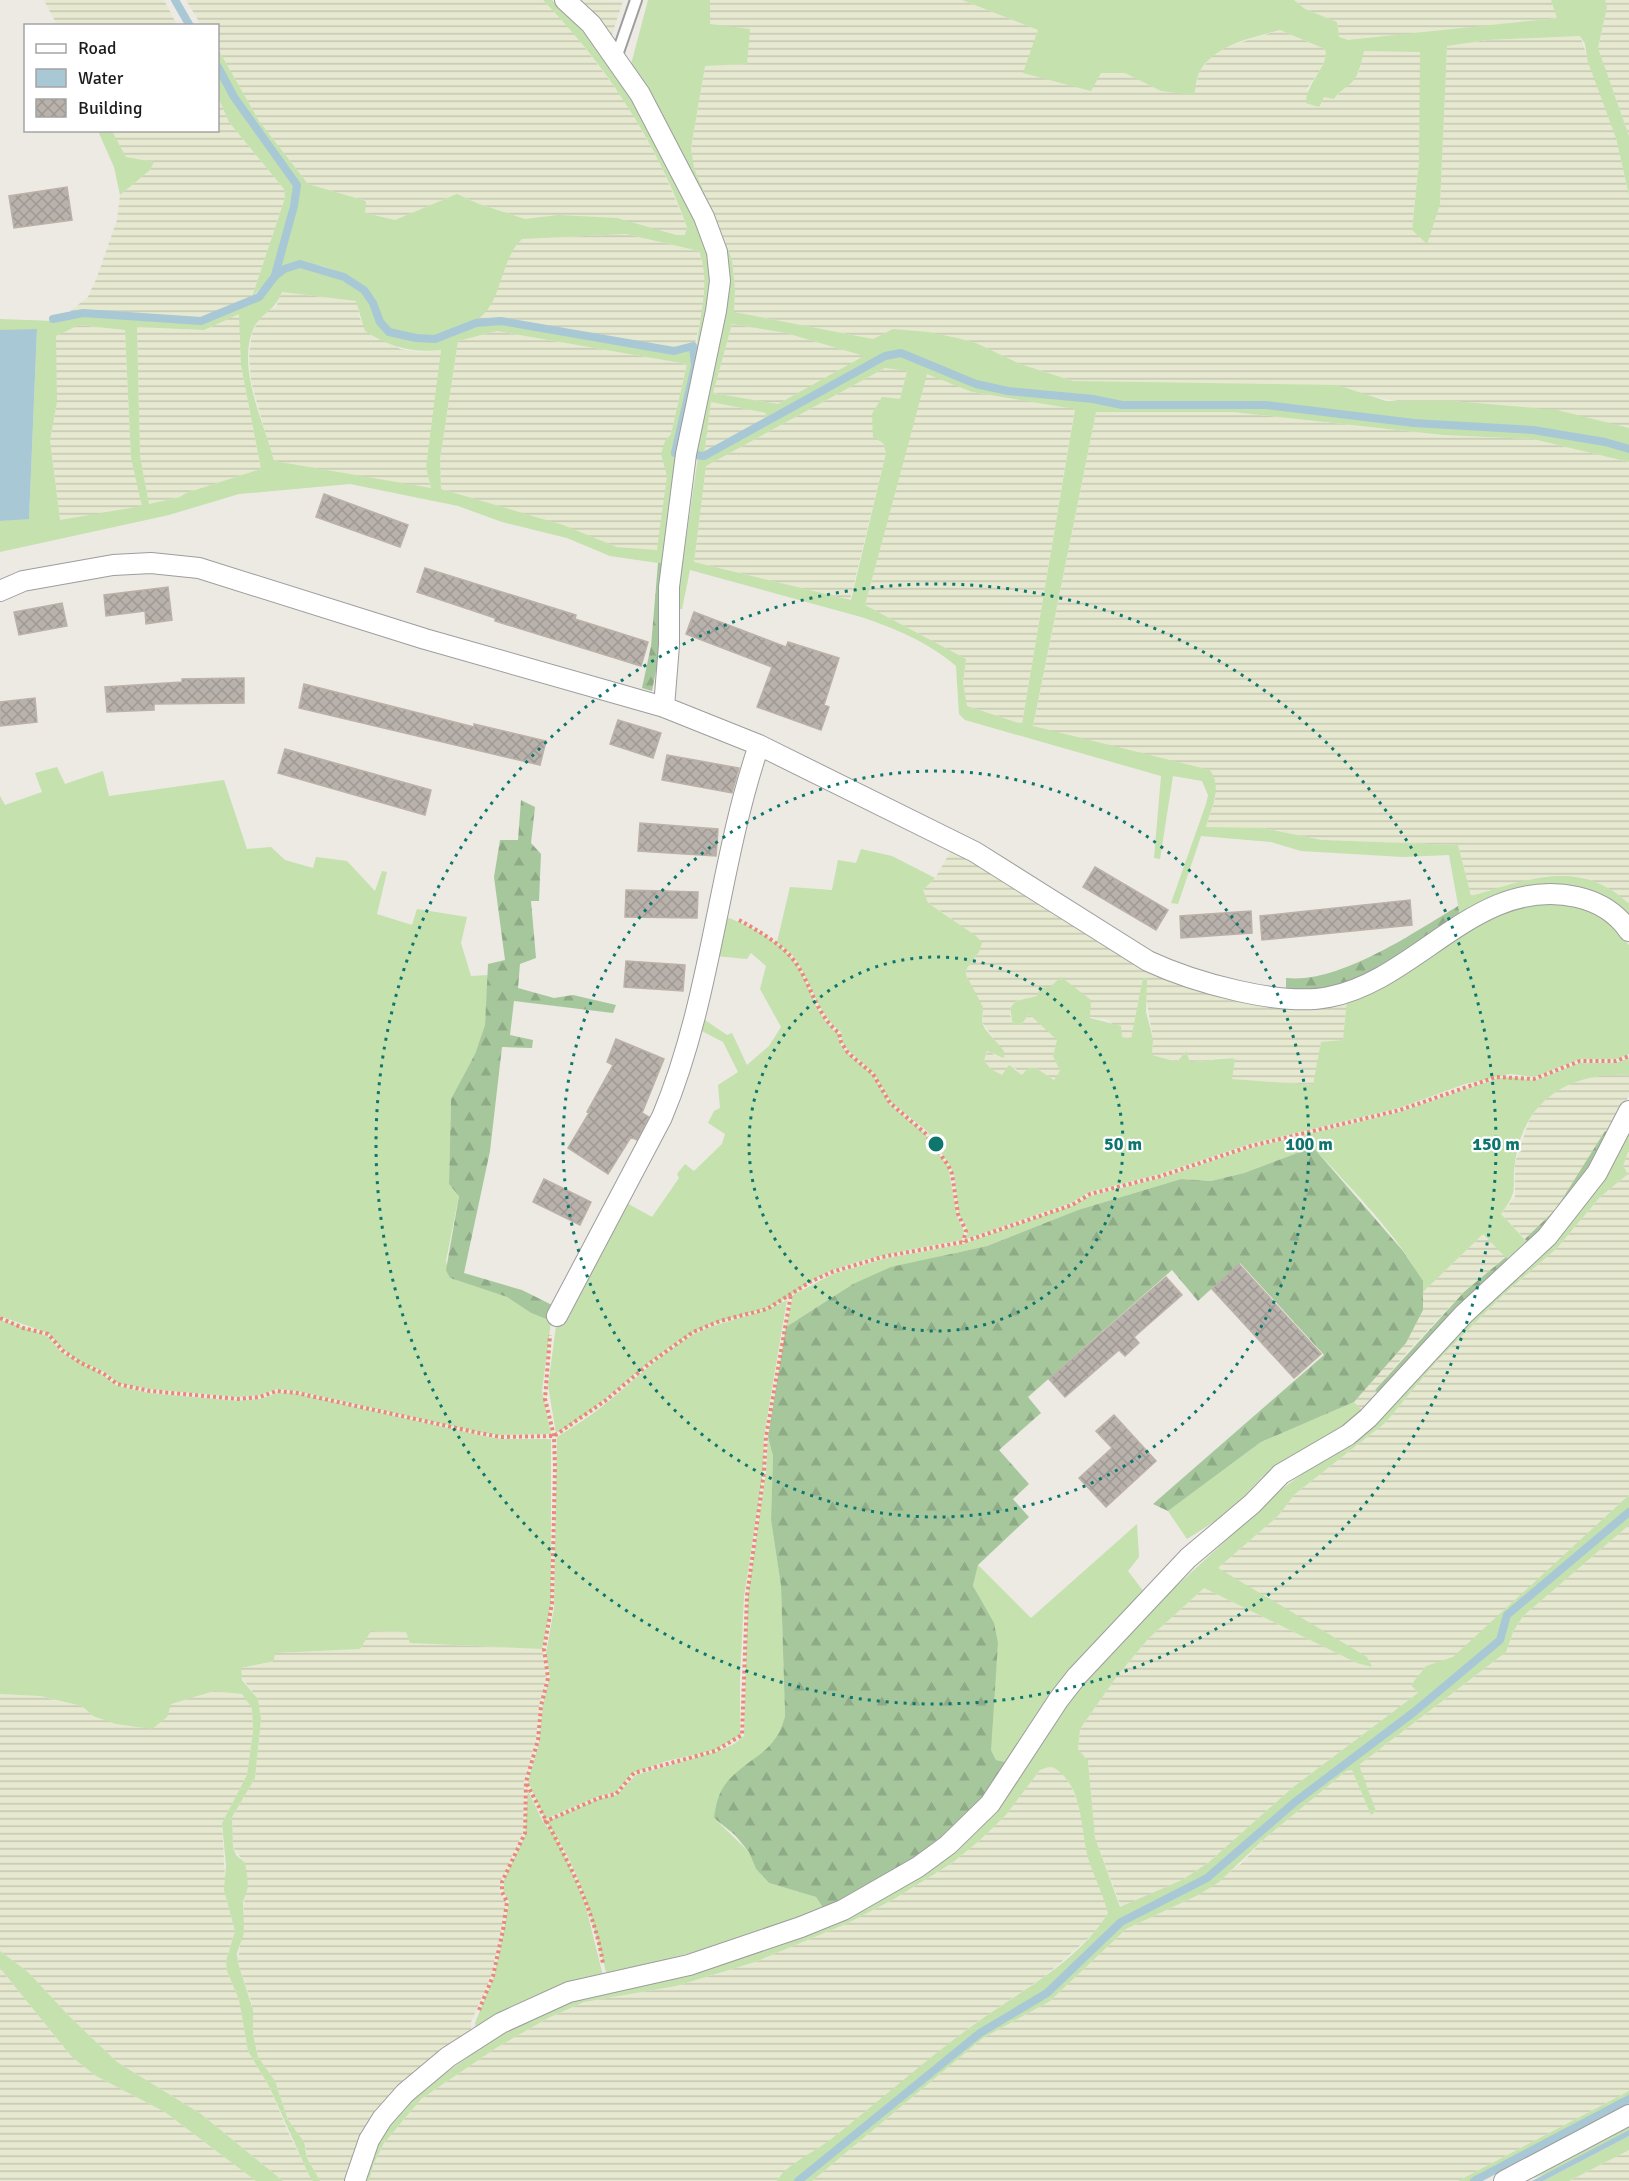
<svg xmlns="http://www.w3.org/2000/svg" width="1629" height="2181" font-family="Signika,sans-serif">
<defs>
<pattern id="farmland-rules" width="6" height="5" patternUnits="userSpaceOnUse" patternTransform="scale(1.5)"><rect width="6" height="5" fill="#e6e9d0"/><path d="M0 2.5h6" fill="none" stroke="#c5c7b2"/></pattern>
<pattern id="forest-firs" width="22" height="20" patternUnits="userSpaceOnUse" patternTransform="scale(1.5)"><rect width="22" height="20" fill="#a6c79c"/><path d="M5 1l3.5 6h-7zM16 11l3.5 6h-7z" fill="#8eaa86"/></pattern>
<pattern id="building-cross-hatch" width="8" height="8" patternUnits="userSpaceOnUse" patternTransform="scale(1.5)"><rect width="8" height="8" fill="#b9b2ac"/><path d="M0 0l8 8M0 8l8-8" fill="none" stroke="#9e9893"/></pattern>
</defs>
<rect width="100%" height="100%" fill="#eceae3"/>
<!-- farmland -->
<path fill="url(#farmland-rules)" d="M44,0H164L177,25H57Z
M186,0H543L570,28L625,101L660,163L687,227L685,235H677L558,215L525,219L479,204L457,194L395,220L364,213L366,201L308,184L259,121L218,49V26L201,25Z
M577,0L623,1L610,40Z
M710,0H962L1038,30L1024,73H1125L1161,91L1197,85L1198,74L1212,56L1226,47L1280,30L1325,49L1327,54L1319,72L1306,90L1334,99L1359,72L1363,51L1421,52L1419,162L1412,229L1440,204L1447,46L1487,40L1580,36L1616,138L1629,195V428L1517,408L1453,401L1409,403L1369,396L1191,384L1073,381L1020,364L976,343L957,338L893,329L873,339L734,312L735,289L732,259L694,168L691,149L705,66L747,64L710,24Z
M1294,0H1551L1558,18L1348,41L1339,37L1337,22L1305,9Z
M1605,0H1629V136L1598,49L1607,7Z
M218,97L229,122L284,189L285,198L252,297L202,318L70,311L88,297L97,277L117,220L120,195L150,170L154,162L126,157L112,131L218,130Z
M626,234L699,251L705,272L706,294L695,344L674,349L501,319L476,321L490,306L512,249L522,239Z
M282,292L357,301L360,319L400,349L420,352L442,350L426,468L431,489L273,461L251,381L249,355L252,333L262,314L276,307Z
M240,313L241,365L261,469L186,493L180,497L149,504L140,456L137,327L204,330Z
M732,324L786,333L865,356L778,404L713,393Z
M79,325L125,330L131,458L143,506L60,521L50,440L57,402L55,336Z
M497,331L687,364L671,434L665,441L667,476L658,550L617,547L562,525L441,489L440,459L458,341Z
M885,368L907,370L900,399L883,443L886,453L850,600L694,562L706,466Z
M926,373L972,392L1075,408L1022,724L967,706L963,683L966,659L865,605Z
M711,402L766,413L762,422L704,455Z
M1096,412H1233L1443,435L1533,439L1629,462V904L1605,886L1582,877L1544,876L1471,896L1458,845L1322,840L1263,828L1206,827L1216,796L1210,770L1033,727Z
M952,849L1157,975L1347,999L1343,1041L1321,1042L1314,1085L1231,1079L1235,1059L1221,1057L1210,1061L1190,1062L1186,1051L1177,1062L1152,1055L1153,1039L1143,979L1131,1040L1122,1037L1109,1020L1090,1017L1050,987L1037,996L1016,1001L1010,1008V1016L1021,1025L1029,1014L1052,1033L1058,1039L1053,1056L1061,1071L1054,1080L1036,1068L1022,1075L1015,1068L1002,1075L991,1069L984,1061L988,1050L997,1057L993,1037L982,1022L983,1014L966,975L967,968L979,952L951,918L928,903L923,896V890L935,878Z
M1611,1074L1629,1075V1094L1612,1136L1605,1132L1556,1209L1525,1239L1501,1214L1515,1197V1163L1529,1121L1541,1101L1558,1089L1581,1079Z
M1629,1149V1495L1453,1658L1426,1666L1411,1685L1418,1693L1292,1788L1208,1863L1182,1880L1121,1907L1095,1838L1088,1761L1078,1749L1080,1729L1117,1676L1149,1638L1204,1588L1357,1663L1371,1667L1366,1657L1217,1569L1278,1516L1295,1494L1385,1423L1436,1362L1502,1296L1557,1248L1600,1197L1628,1174L1623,1166Z
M1483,1234L1506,1257L1464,1292L1410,1349L1375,1390L1381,1396L1365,1413L1354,1402L1406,1343L1423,1310V1292Z
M1629,1525V2091L1458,2181H812L983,2038L1050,2001L1126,1929L1198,1895L1242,1863L1264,1839L1346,1771L1352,1770L1371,1814L1376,1811L1358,1766L1506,1652L1513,1632L1523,1616Z
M370,1631L406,1632L411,1643L542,1649L546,1678L539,1706L536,1740L524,1782L523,1832L500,1882V1893L506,1903L501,1930L491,1976L471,2022V2033L346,2181H320L307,2158V2151L288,2120L275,2081L258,2057L253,2035L252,2004L238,1963L245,1895L241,1858L233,1847L232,1817L255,1778L261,1719L258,1699L240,1675L241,1668L274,1661L275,1653L360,1649Z
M214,1691L236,1692L247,1698L252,1708L253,1731L247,1775L222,1823L226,1898L235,1931L226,1960L227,1971L239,2000L248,2051L269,2086L289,2134L313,2181H283L201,2114L117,2062L69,2016L28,1972L0,1951V1694L39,1696L82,1706L93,1716L170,1704Z
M1051,1766L1061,1771L1071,1786L1079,1806L1090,1863L1102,1891L1108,1913L1101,1924L1092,1935L1045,1976L974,2024L816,2152L781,2174L777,2181H369L374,2163L384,2143L421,2099L496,2048L548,2018L584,2002L676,1986L755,1962L848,1923L894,1899L952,1863L979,1841L1005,1816L1040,1770Z
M0,1968L72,2057L96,2076L165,2112L256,2181H0Z
M1629,2150V2181H1569Z"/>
<!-- grass -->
<path fill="#c4e1ae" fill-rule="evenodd" d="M543,0H552C615,57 653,131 688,208C699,231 714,255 714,281C715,303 702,343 697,366C693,326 714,291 699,251L626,234L522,239C499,260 503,305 475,321C468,325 440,337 433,337C418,338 391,334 382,322C375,311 375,299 365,290C346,270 301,254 278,271L299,184L236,96L218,63V49L259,121L308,184L366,201L365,213L395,220L457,194L479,204L525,219L558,215L617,218L676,235H685L687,227C657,142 605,64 543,0Z
M648,0H710V24L750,29L747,64L705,66L691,148L694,168L732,259L735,289L734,312L873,339L893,329L928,332L957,338L976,343L1020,364L1073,381L1337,385L1386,401H1453L1557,410L1629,428V447L1574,434L1533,428L1415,421L1266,403H1122L1008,389L977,383L901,351L884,354L762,422L766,413L711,402L704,455L693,453L726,276L629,72ZM732,324L786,333L864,356L778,404L713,393Z
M962,0H1294L1305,9L1337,22L1339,37L1348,40L1557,18L1551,0H1605L1607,7L1598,48L1629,136V195L1616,138L1588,62L1585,44L1580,36L1487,40L1447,46L1440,204L1427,244L1412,230L1419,162L1420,52L1364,51C1361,61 1360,74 1352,82C1345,89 1339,91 1334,99L1324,97L1319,107L1306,103C1306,83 1330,65 1325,49L1280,30C1252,38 1214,44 1199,73C1196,79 1196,88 1194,95L1161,91L1125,73H1101L1091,91L1023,73L1038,30Z
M218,71L232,98L295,185L273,275L252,297L285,198L284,189L229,122L218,97Z
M98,131H112L126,157L154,162L150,170L120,195L114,167Z
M300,266C321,271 346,276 363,292C387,318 367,333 416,340C440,344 456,328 478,324C485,323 493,323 501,323L674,353L691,349L693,365L673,454L682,455L667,562L658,563L610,556L567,538L502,522L458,506L350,484L239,494L169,515L0,552V521L29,518L37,330H0V319L54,321L83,315L201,323L259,299L276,277L284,270ZM282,292L356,301L365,331C390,347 411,353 441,350L426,468L431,488L274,461C264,422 238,372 252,332C260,312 274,313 282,292ZM239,314L241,365L261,469L186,493L180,497L149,504L140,456L137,327L204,330ZM79,325L125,330L131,458L142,506L60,520L50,440L57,402L56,336ZM497,331L687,364L671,434L665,441L661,454L667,476L657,550L617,547L563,525L441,489L440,459L458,341Z
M901,355L975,386L1008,393L1092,401L1122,407H1265L1415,425L1533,432L1604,444L1629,451V462L1533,439L1443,435L1233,412H1096L1033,726L1210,770C1223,789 1211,807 1206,827L1263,828L1322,840L1458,845L1471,896C1527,880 1580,857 1629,904V923L1585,894L1460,916L1449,855L1403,857L1301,851L1271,842L1201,836L1178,904L1171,903L1206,804L1208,795L1202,781L1173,776L1160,859L1154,858L1161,776L965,720L959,714L956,666C930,643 894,628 861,617L690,570L682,609H676L698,457L705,458L885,358ZM885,368L907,371L900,399L882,397L872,414L873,437L883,443L886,453L851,600L694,562L706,466ZM927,374L972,392L1075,409L1022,724L967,706L963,683L966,659L865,605Z
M57,767L65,784L103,771L109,796L224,780L247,849L271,847L285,860L313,868L316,857L347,861L375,891L382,871L387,872L377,914L412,925L417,909L467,917L461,943L471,976L488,975L485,1025L475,1054L451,1099L449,1184L459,1195L446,1261L450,1278L507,1297L531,1313L551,1321L542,1391L551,1434L501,1435L480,1432L297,1391L277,1389L260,1395L238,1397L150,1389L118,1383L105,1372L81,1362L64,1350L48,1333L0,1316V796L5,805L42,792L35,773Z
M861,849L892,856L935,878L923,890L928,903L976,936L982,943L979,952L967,968L966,975L983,1007L982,1022L985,1029L1004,1051V1058L987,1051L984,1061L991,1069L1002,1075L1009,1065L1022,1075L1028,1068H1036L1054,1080L1060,1071L1053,1056L1057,1040L1029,1014L1021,1025H1013L1010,1008L1016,1001L1037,996L1040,988L1050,987L1061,977L1091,1000L1090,1018L1121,1026L1122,1037L1131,1039L1143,978H1147L1146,1012L1153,1039L1152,1055L1177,1062L1186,1051L1190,1062C1206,1063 1219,1057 1235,1059L1232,1079L1313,1085L1321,1042L1343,1040L1347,999L1466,929L1523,903L1580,904L1606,919L1629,945V1054L1616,1059H1580L1534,1077L1510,1074L1465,1084L1399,1108L1250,1144L1160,1174L1089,1192L1071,1203L966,1239L968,1230L959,1214L954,1174L949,1164L927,1131L891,1102L874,1073L849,1051L842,1042L841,1032C816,1012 812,983 795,958C790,952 783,947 777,942L790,887L832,890L838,860L856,863Z
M721,915C745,924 775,938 792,959C811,983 813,1015 838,1034L839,1043L847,1053L873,1075L890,1105L925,1134L948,1167L957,1217L964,1231L962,1240C919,1248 874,1255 833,1270C808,1279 789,1300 765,1308C741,1317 715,1319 692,1333C642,1361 605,1406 556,1433L548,1386L556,1326L623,1201L652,1217L679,1178L677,1174L685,1164L694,1171L722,1144L725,1134L708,1123L714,1111L720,1108L718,1085L738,1072L723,1042L696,1028L699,1016L727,1035L732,1033L747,1065L769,1046L781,1027L760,989L766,966L751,953L747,959L715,956Z
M1629,1058V1075C1569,1072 1523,1100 1515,1163C1511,1189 1520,1189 1501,1214L1529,1244L1510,1262L1483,1234L1423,1292C1422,1258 1338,1175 1313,1147L1244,1173L1211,1181L1181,1179L1078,1210L987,1246L945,1255L853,1284L786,1327L793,1295L833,1274L883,1259L963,1244L1072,1206L1090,1196L1161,1178L1251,1148L1400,1112L1496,1079L1510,1077L1534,1081L1580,1063H1616Z
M1629,1130V1149L1623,1166L1628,1174L1600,1197L1557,1248L1502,1296L1436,1362L1385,1423L1295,1494L1278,1516L1218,1568L1367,1657L1372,1667L1357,1663L1204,1588L1149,1638L1117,1676L1080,1729L1078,1749L1088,1761L1095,1838L1120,1907L1182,1880L1208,1863L1292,1788L1418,1693L1411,1685L1426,1666L1453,1657L1629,1495V1509L1505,1615L1498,1639L1413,1710L1294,1801L1206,1877L1120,1921L1046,1991L979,2031L795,2181H777C784,2166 816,2151 830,2140C878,2102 924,2061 972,2026C1019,1991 1077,1964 1108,1913C1103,1895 1096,1880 1090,1864C1079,1831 1086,1785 1051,1766L1040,1770L1005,1816L979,1841L952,1863L894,1899L848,1923L755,1962L676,1986L584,2002L548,2018L496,2048L421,2099L384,2143L374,2163L369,2181H360L377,2138L418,2093L504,2031L549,2007L878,1898L1071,1696L1121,1637L1283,1488L1367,1427Z
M787,1300L764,1436L763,1472L744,1597L740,1678V1735L714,1750L667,1761L632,1773L616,1792L599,1796L545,1819L528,1781L539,1744L543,1705L550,1676L546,1653L554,1608L557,1437C571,1428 586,1419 599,1409C630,1385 658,1355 693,1335C723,1319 758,1317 787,1300Z
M0,1320L47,1336L62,1353L103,1375L117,1386L149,1393L238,1401L260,1399L278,1393L297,1394L479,1435L501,1439H551V1603L542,1649L410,1643L406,1632L371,1631L360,1649L275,1653L274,1661L241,1668L242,1680L258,1699L261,1719L255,1778L232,1817L233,1847L236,1855L245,1863L247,1876L248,1887L243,1902L244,1933L237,1953L238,1963L253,2010V2035L258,2057L275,2081L288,2120L304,2142L307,2158L320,2181H313L309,2175L269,2086L248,2051L239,2000L227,1971L226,1961L235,1931L224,1890L226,1865L222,1823L247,1775L253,1731L252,1708L242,1694L214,1691L171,1704L167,1717L152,1729L116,1724L93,1716L82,1706L40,1696L0,1694Z
M1354,1402L1365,1413L1315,1449L1262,1477L1231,1511L1187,1539L1168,1511L1261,1442Z
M768,1437L773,1456L771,1520L781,1586L785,1716L781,1733L766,1751L746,1766L714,1818L749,1852L756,1869L769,1883L816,1897L822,1906L821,1912L732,1942L607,1975C593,1923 580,1865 546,1822L599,1799L617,1795L636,1775L716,1752L734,1744L744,1736L748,1596L766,1472Z
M1629,1514V1525L1523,1616L1513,1632L1506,1652L1359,1765L1376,1811L1371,1815L1352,1770L1346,1771L1264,1839L1219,1882L1198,1895L1126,1929L1050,2001L983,2038L812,2181H801L980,2034L1048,1994L1122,1924L1208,1880L1297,1804L1415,1713L1501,1641L1509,1616Z
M1137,1524L1139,1557L1128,1571L1144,1592L1010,1763L996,1760L991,1750L990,1738L998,1643L973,1586L978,1565L1031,1618Z
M528,1791L543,1822L554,1835L567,1861L585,1903L603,1976L476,2029L475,2023L494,1977L501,1946L509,1902L504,1892V1880L525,1836Z
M0,1951L28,1972L69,2016L117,2062L201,2114L283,2181H256L165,2112L96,2076L72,2057L0,1968Z
M1629,2091V2097L1469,2181H1458Z
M1629,2122V2130C1600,2146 1547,2181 1516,2181Z
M1629,2136V2150L1569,2181H1543Z"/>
<!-- forest -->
<path fill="url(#forest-firs)" d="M667,562L661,645L652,691L642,688L651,646L658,563Z
M521,800L535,807L531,843L541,854L539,901H531L536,958L520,964L518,988L554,998L573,995L616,1005L613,1013L514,1001L510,1035L533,1040L532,1048L502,1047L490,1151L464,1273L522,1290L556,1307L551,1321L531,1313L507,1297L450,1278L446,1270L459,1196L449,1184L451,1099L475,1054L485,1025L488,964L505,960L494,877L500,840H518Z
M1458,906L1460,916C1427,937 1370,981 1333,988C1317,991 1302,990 1286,988V978C1339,984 1413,933 1458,906Z
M1605,1131L1612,1136L1596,1162L1529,1244L1525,1239L1556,1209Z
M1313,1147L1403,1251L1423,1281V1310L1406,1343L1354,1402L1261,1442L1168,1511L1153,1504L1324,1355L1240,1263L1198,1301L1172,1270L1028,1397L1041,1413L999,1450L1029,1484L1013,1499L1029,1517L978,1565L973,1586L994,1623L998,1643L991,1750L996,1760L1010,1763L993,1790L919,1859L821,1912L822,1906L816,1897L769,1883L756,1869L749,1852L735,1835L714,1818C716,1805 718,1793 727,1782C749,1756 776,1754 785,1716L781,1586L771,1520L773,1456L768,1437L786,1327L853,1284L891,1267L987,1246L1078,1210L1181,1179L1211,1181L1244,1173Z
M1506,1257L1510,1262L1381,1396L1375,1390L1464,1292Z"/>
<!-- water -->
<path fill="#a8c8d5" d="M37,329L29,519L0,521V330Z
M1629,2130V2136L1543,2181H1532Z"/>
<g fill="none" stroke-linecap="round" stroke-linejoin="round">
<!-- stream -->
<path stroke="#a8c8d5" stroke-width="8" d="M175,0L190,26
M218,67L234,97L297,185L294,206L275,275
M53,319L83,313L201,321L259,297L275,276L284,269L300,264L344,277L364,290L373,303L380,322L389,332L416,338L435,339L476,323L501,321L674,351L693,346L695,366L675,453L704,456L885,356L901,353L976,384L1008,391L1093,399L1122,405H1266L1414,423L1533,430L1605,442L1629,449
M798,2181L980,2033L1047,1993L1121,1922L1207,1878L1295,1802L1414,1712L1500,1640L1507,1615L1629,1512
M1474,2181L1629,2099"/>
</g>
<!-- building -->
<path fill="url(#building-cross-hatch)" stroke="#bcb1a7" stroke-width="1.5" d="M67,187L72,220L14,228L9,196Z
M324,494L408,525L400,547L316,517Z
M425,568L576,615L575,619L648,642L641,666L495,621V618L417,592Z
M168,587L172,620L146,624L145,611L106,616L104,595Z
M62,603L67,626L19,635L14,612Z
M694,612L786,647L788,642L839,658L824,705L829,707L821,730L757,707L772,667L686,634Z
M244,678V703L154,704V710L107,712L105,687L182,682V679Z
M304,684L474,727V724L546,741L540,765L299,708Z
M35,698L37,722L0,726V702Z
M618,720L661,733L653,758L610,744Z
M285,749L431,790L425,815L278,773Z
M667,755L739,768L732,793L662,780Z
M640,823L718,829L716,856L638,851Z
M1095,867L1168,910L1156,930L1083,887Z
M626,890L698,892L697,918L625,917Z
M1410,900L1412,925L1262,940L1260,916Z
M1251,911L1252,933L1181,938L1180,916Z
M626,961L685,965L683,991L624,987Z
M616,1039L664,1059L642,1113L649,1117L637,1140L631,1137L608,1174L568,1148L589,1113L587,1112L613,1065L607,1062Z
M544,1179L591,1202L580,1225L533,1202Z
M1239,1264L1321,1354L1294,1378L1212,1289Z
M1166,1277L1182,1295L1134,1337L1139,1343L1125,1356L1119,1350L1065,1397L1049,1379Z
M1114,1415L1156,1461L1106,1507L1079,1478L1112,1448L1096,1431Z"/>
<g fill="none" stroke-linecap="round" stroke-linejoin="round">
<defs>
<path id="service" d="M616,58L636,0"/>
<path id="minor" d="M565,0L591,24L640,94L704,217L717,252L720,281L716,311L686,454L669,587V645L664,707
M0,591L23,581L113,565L151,563L199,568L425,639L664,707L759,745L975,852L1148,961C1193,982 1280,1007 1329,997C1418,980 1477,875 1577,897C1599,902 1616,912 1629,931
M557,1316L662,1117C712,998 718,866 759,745
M355,2181L369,2140L382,2119L405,2093L448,2057L501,2023L569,1992L689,1965L801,1927L843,1910L918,1867L948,1845L990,1804L1059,1699L1077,1676L1188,1558L1252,1504L1281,1474L1348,1435L1368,1418L1464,1314L1547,1237L1597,1173L1629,1111
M1504,2181L1629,2115"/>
</defs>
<!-- service casing -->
<use href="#service" stroke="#9d9d9d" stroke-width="14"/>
<!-- minor casing -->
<use href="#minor" stroke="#9d9d9d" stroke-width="22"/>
<!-- path -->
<path stroke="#e98a77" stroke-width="4" stroke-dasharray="3 3" stroke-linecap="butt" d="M739,920C757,930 778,942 792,958C811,981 814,1013 839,1033L841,1042L848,1053L873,1074L890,1103L925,1133L948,1165L952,1174L958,1214L966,1231L963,1242
M0,1318L23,1328L48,1334L63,1351L81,1363L104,1374L117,1384L150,1391L238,1399L260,1397L277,1391L297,1393L479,1433L501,1437L554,1436L605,1401L650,1363L693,1332L720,1321L767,1309L810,1282L832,1272L882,1257L963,1242L1072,1205L1090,1194L1161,1176L1251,1146L1400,1110L1496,1077L1534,1079L1580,1061H1616L1629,1056
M527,1784C556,1842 593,1898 603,1964
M544,1822L599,1798L616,1794L634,1773L715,1751L742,1735L747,1596L764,1472L766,1437L791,1294
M479,2010L493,1976L503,1930L507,1902L502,1892V1882L525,1833L526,1782L538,1740L541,1706L548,1678L544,1649L552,1603L555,1467L554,1436L545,1399L550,1335"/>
<!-- service -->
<use href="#service" stroke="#fff" stroke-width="10"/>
<!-- minor -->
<use href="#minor" stroke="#fff" stroke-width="20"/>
</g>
<!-- distance rings -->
<g fill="none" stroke="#0f766e" stroke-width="3" stroke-dasharray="3 6">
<circle cx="936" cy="1144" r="187"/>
<circle cx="936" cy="1144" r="373"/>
<circle cx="936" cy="1144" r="560"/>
</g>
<circle cx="936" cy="1144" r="9" fill="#0f766e" stroke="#fff" stroke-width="3"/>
<g font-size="18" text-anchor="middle" font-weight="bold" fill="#0f766e" stroke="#fff" stroke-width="4.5" stroke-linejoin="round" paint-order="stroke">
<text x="1123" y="1150">50 m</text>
<text x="1309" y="1150">100 m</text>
<text x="1496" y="1150">150 m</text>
</g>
<!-- legend -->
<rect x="24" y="24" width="195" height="108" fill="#ffffff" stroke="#a4a4a4" stroke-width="1.5"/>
<rect x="36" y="44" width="30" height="9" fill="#ffffff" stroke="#a4a4a4" stroke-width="1.5"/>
<text x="78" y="54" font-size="18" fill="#1c1c1c">Road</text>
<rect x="36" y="69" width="30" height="18" fill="#a8c8d5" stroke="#a4a4a4" stroke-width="1.5"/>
<text x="78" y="84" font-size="18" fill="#1c1c1c">Water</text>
<rect x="36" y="99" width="30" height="18" fill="url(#building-cross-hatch)" stroke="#a4a4a4" stroke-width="1.5"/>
<text x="78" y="114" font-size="18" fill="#1c1c1c">Building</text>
</svg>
